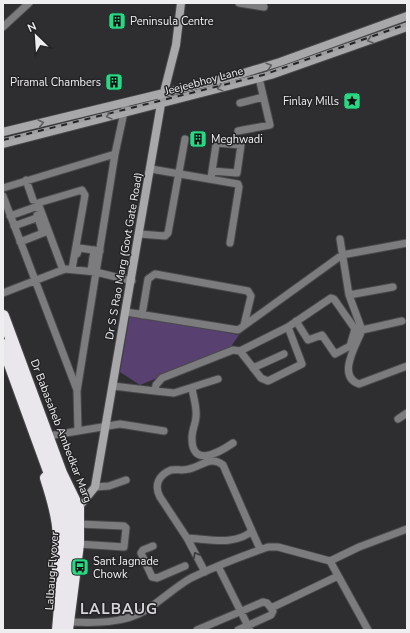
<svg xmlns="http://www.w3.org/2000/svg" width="410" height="633" font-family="'Nunito Sans',sans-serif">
<rect width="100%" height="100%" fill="#2e2d30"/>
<!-- green -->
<path fill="#584170" d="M130,314L239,335L230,348L140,385L120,372Z"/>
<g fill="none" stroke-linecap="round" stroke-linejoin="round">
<defs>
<path id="street" d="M239,3L264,7
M3,27L29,3
M240,103L263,97
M238,131L270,125L259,78
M151,169L238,184L239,187L230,243
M211,179L212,171L216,145L217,143L241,145L237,173L212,171
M26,180L33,200
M3,188L115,154
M3,196L77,390
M37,215L43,233
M10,216L38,206
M14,226L42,216
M139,234L165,236L168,233L185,139
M340,239L349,295L362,330C357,344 336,376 359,384L407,366
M20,242L48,231
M77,254L79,248L100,251
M63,270L38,203L82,190L85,195L72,269
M91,271L94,250
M3,293L65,269L96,272L132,281
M349,295L393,287
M126,312L238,330L342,255L407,243
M142,315L148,279L155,274L248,291L251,296L244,325
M362,330L402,321
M240,351L288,327L331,298L334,299L355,329L350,346L335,354L322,335L308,340L296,321
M253,368L284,354
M113,386L155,391L156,385L162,378L233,350L240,351L261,378L268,381L302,364L288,327
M192,388C193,396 197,407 196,416C196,423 192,430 192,437C191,469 220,452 233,443
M155,391L174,393L218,379
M398,419L407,413
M78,431L77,391L115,154L126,103
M48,436L120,424L164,431
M95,487L109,486L126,480
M78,524L124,526L126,528L124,547L78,544
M252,531C235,546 209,539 187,538L160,497C154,486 158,475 171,470C177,469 183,471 189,469C202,466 211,455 223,465L252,531L260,549
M187,538L205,572
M153,546L143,550L141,553L152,577L157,578L185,566
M330,561L359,547L407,529
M218,566L250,630
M68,622C93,623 124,624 146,610C162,600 175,587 191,578C216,566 242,556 268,547H278L330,561L368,630
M197,630L263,602L267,603L271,608L338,576
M238,630L271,615L273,611L271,608"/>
<path id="secondary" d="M3,132L234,76L280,62L407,16
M3,144L271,75L407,27
M78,508L95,487L161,104L176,45L181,3"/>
<path id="highway" d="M3,316L61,473L78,508V544L67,630
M3,345L54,485
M56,475L67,512L70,544L67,568
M46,478C57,512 62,533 58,569
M58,630L64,560"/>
</defs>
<!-- street casing -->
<use href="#street" stroke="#49484b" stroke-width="9"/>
<!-- secondary casing -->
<use href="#secondary" stroke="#49484b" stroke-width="10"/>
<!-- highway casing -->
<use href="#highway" stroke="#49484b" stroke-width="14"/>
<!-- street -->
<use href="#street" stroke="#7c7b7d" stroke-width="7"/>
<!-- secondary -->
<use href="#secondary" stroke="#a8a7a9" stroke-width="8"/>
<!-- highway -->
<use href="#highway" stroke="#e9e7eb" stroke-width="12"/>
<defs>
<path id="rail" d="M3,140L263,75L407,24"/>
</defs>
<!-- rail casing -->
<use href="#rail" stroke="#9e9da0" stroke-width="3.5"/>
<!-- rail -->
<use href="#rail" stroke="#242326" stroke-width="2" stroke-dasharray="6" stroke-linecap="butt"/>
</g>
<!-- one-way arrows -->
<defs><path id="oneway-chevron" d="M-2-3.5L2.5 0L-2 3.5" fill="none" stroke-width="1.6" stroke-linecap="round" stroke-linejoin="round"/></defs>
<g stroke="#5f5e61">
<use href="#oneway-chevron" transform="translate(370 40) rotate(161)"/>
<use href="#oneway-chevron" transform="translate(269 66) rotate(-16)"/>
<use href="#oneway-chevron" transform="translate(220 88) rotate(165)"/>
<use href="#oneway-chevron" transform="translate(109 116) rotate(165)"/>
<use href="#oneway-chevron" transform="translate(41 123) rotate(-13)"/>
</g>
<use stroke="#3a393c" href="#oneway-chevron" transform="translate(196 555) rotate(-119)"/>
<!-- icons -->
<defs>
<symbol id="building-square" viewBox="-11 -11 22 22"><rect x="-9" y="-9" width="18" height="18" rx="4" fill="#28d885" stroke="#242326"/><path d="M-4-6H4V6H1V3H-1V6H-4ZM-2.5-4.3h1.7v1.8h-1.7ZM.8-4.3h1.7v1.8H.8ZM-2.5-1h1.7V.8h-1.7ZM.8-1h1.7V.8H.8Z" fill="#111"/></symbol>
<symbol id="sight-square" viewBox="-11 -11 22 22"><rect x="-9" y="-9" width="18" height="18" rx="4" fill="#28d885" stroke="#242326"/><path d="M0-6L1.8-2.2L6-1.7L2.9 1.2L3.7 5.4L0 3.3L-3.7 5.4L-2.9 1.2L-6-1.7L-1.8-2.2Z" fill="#111"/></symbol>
<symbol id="bus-square" viewBox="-11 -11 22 22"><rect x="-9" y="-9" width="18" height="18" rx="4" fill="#28d885" stroke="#242326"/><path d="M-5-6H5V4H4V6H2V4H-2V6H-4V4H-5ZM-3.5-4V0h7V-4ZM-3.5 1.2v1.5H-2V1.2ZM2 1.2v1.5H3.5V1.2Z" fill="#111"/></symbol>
</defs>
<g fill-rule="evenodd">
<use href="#building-square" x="107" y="11" width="20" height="20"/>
<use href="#building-square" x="104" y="72" width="20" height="20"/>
<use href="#sight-square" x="342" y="91" width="20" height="20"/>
<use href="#building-square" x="188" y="129" width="20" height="20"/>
<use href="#bus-square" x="70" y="557" width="20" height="20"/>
</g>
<g text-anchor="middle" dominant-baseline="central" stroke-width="3" stroke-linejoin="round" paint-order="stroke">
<!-- poi labels -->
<g font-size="11" fill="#eeedf0" stroke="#242326" text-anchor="start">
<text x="130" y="21">Peninsula Centre</text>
<text x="101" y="82" text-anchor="end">Piramal Chambers</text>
<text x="339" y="101" text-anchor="end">Finlay Mills</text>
<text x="211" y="139">Meghwadi</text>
<text x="93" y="561">Sant Jagnade<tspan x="93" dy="13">Chowk</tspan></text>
</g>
<!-- street labels -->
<g font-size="11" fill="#eeedf0" stroke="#242326">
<text transform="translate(204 81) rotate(-15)">Jeejeebhoy Lane</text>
<text transform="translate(124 256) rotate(-80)">Dr S S Rao Marg (Govt Gate Road)</text>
<text transform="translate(61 431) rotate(69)">Dr Babasaheb Ambedkar Marg</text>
<text transform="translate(52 571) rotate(-86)">Lalbaug Flyover</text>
</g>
<!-- district labels -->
<g font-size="15" font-weight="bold" letter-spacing="1" fill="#d5d3d8" stroke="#242326">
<text x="119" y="609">LALBAUG</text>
</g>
</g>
<!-- border -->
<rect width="410" height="633" fill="none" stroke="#eeedf0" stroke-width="8"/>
<!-- north arrow -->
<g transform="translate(36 36) rotate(335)" stroke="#242326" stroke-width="3" paint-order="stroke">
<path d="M0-3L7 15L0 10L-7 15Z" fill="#eeedf0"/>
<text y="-6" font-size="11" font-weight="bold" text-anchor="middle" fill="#eeedf0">N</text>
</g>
</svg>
